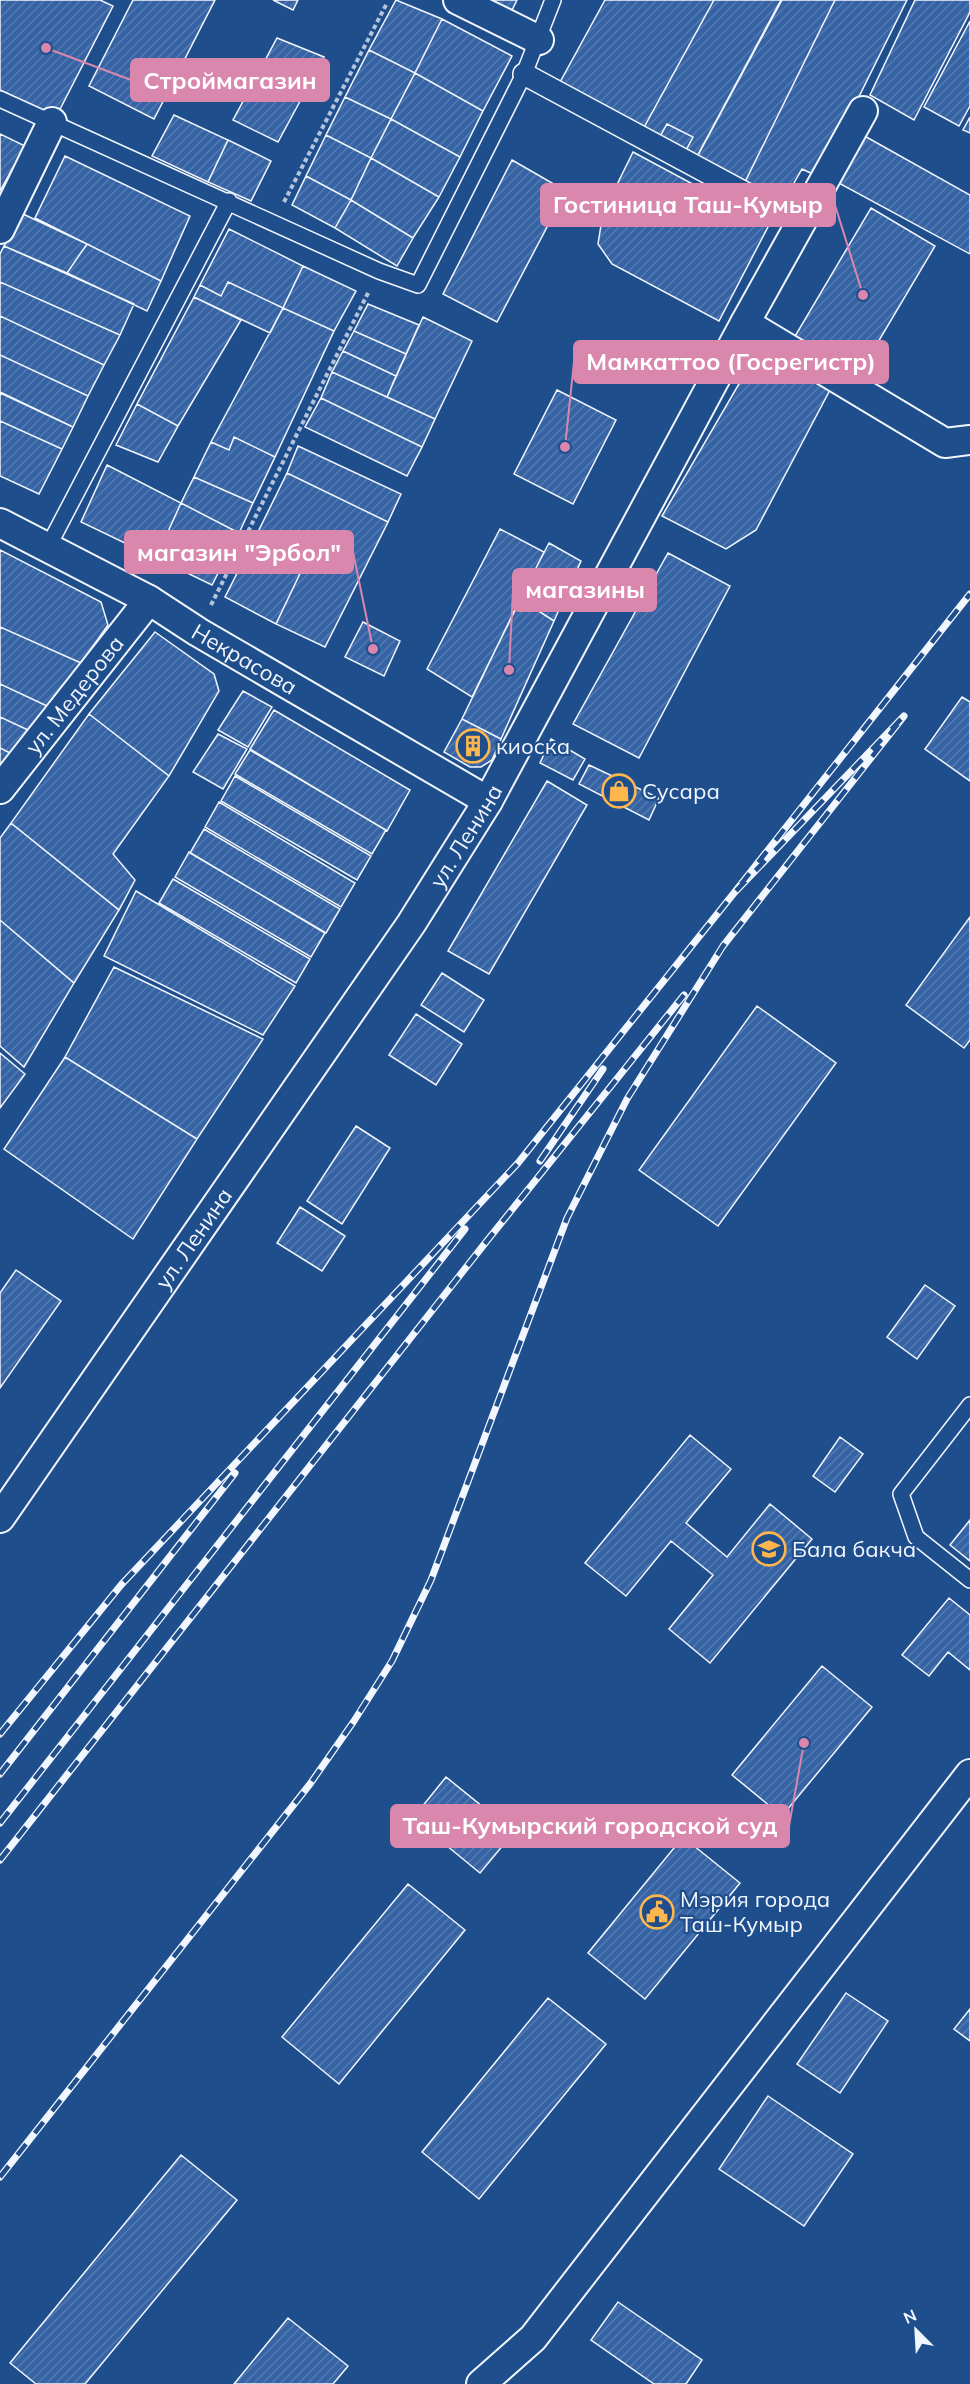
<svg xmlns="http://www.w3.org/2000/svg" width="970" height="2384" font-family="Mulish,sans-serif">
<defs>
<pattern id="building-hatch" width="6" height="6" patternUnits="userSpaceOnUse" patternTransform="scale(1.5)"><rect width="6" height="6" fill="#3563a3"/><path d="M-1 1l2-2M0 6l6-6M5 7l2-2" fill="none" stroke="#537ab1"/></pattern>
</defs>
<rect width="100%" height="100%" fill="#1f4e8c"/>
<!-- building -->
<path fill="url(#building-hatch)" stroke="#f2f6ff" stroke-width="1.5" d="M0,0H100L113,6L56,117L0,90Z
M133,0H215L154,119L89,86Z
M273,0H298L293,10Z
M396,0L442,19L415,73L369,50Z
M490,0H517L512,10Z
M605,0H714L642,131L559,84Z
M714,0H781L695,160L684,154L693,137L667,124L658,140L642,131Z
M782,0H835L744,184L696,159Z
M835,0H907L819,177L802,169L782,204L744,184Z
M915,0H970V12L914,120L870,95Z
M442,19L512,56L483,111L415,73Z
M970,21V106L959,126L924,107Z
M277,38L324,57L278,142L233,120Z
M369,50L415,73L391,119L345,97Z
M415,73L483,111L460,157L391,119Z
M345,97L391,119L371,158L326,135Z
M174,115L228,140L208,182L152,156Z
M970,117V133L963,130Z
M391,119L460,157L439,197L371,158Z
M667,124L693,137L684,154L658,140Z
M0,134L25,146L0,191Z
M861,134L970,195V254L835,181Z
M326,135L371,158L351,200L306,176Z
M228,140L271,161L251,201L208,182Z
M633,152L769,225L719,321L612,264L598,244L603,213Z
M65,156L190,216L161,281L35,218Z
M371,158L439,197L413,238L351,200Z
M512,160L566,191L497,322L443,294Z
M306,176L351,200L335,228L292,205Z
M351,200L413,238L397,266L335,228Z
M871,208L935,246L855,381L791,343Z
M23,214L87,244L67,273L4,246Z
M229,229L303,266L283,308L228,282L221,296L200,285Z
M87,244L161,281L147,311L67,273Z
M4,246L134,304L120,335L0,282V254Z
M303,266L356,291L334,331L283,308Z
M0,282L120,335L104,365L0,316Z
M228,282L283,308L270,333L194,297L200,285L221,296Z
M194,297L241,320L178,426L137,404Z
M368,304L419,325L406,354L354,331Z
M283,308L334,331L275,457L234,437L229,450L211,442Z
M0,316L104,365L88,396L0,355Z
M423,317L472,341L435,419L387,397Z
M354,331L406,354L396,376L343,351Z
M761,346L831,388L756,530L726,549L662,516Z
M343,351L396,376L387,397L332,372Z
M0,355L88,396L73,427L0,392Z
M332,372L435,419L422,447L321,398Z
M557,390L616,420L573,504L514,474Z
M0,393L73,427L62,449L0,421Z
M321,398L422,447L407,476L305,427Z
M137,404L178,426L158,462L116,445Z
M0,421L62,449L39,494L0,476Z
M234,437L275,457L253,503L194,477L211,442L229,450Z
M298,446L401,494L388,522L287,473Z
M107,465L181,503L156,558L81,522Z
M287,473L388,522L325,647L276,624L305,563L255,538Z
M194,477L253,503L239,533L181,503Z
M181,503L239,533L212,585L156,558Z
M500,529L544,552L472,697L427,669Z
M255,538L305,563L276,624L225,597Z
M549,543L581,561L554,621L520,599Z
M0,550L101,602L108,625L81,663L0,627Z
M668,553L730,586L639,758L573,724Z
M520,599L554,621L501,739L462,719Z
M363,622L400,641L384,676L345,657Z
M0,627L81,663L47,706L0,684Z
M155,632L214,674L219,691L169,776L89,714Z
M0,684L47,706L28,730L0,717Z
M243,691L272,707L248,747L218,730Z
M962,697L970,702V781L925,749Z
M274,710L410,790L387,831L250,749Z
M89,714L169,776L113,854L135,880L119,910L11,823Z
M0,717L28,730L10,753L0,748Z
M462,719L501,739L492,760L481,767H470L444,752Z
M218,734L247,749L223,789L193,772Z
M551,739L585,759L573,780L540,763Z
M0,748L10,753L0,766Z
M250,750L386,830L372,854L235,774Z
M589,765L659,798L649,820L579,784Z
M235,776L371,856L357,880L221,801Z
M547,781L587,805L489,974L448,951Z
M219,802L355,883L341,907L205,827Z
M11,823L119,910L74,983L0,920V838Z
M204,829L340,909L326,933L190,853Z
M189,852L325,933L311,957L175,877Z
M173,879L310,959L296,983L159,903Z
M136,891L295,986L263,1035L104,956Z
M970,917V1040L964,1048L906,1005Z
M0,920L74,983L24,1067L0,1046Z
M114,967L263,1039L197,1139L65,1057Z
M442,973L484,1000L464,1032L421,1005Z
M757,1006L836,1063L718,1226L639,1170Z
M416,1014L462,1044L436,1085L389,1055Z
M0,1053L25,1074L0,1108Z
M65,1057L197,1139L133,1239L4,1149Z
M356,1126L390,1148L342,1224L307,1201Z
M300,1207L345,1236L322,1271L277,1243Z
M16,1270L61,1301L0,1388V1293Z
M925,1285L955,1306L917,1359L887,1337Z
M690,1435L731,1469L686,1523L727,1557L770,1504L812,1539L710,1663L669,1629L713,1575L671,1541L626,1596L585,1563Z
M840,1437L863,1454L835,1492L813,1476Z
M970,1520V1561L950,1545Z
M949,1598L970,1615V1670L948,1652L929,1676L902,1655Z
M822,1666L872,1707L782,1816L732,1775Z
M446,1777L514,1832L480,1873L413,1818Z
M683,1837L740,1883L645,1999L588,1953Z
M408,1884L465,1930L339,2084L282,2037Z
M846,1993L888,2021L840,2093L797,2064Z
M548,1998L606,2044L479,2199L422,2152Z
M970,2009V2041L954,2029Z
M768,2096L853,2154L804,2226L719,2169Z
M181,2155L237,2200L85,2384H36L10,2363Z
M618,2302L702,2360L686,2384H654L591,2340Z
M288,2318L348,2366L333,2384H234Z"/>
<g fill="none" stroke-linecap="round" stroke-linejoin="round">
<defs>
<path id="service" d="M0,99L379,271L418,285L524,74L553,0
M48,547L229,201
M970,1405L901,1494L916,1537L970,1580"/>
<path id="pedestrian" d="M524,74L801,223"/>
<g id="minor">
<path d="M458,0L539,40"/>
<path d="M0,229L52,122"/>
<path d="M745,323L945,443L970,440"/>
<path id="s1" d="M0,523L149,600L198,632L488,801"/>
<path id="s2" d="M0,789L149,600"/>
<path id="s3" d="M0,1518L411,924L488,801L745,323L863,111"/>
<path d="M481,2384L533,2338L970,1774"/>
</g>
</defs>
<!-- service casing -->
<use href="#service" stroke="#f2f6ff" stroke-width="18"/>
<!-- pedestrian casing -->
<use href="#pedestrian" stroke="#f2f6ff" stroke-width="24"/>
<!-- minor casing -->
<use href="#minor" stroke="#f2f6ff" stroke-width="32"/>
<!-- path -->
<path stroke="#b3c4dc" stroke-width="4" stroke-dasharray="4.5 3" stroke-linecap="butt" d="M284,202L387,3
M211,605L369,291"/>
<!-- service -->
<use href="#service" stroke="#1f4e8c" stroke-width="15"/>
<!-- pedestrian -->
<use href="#pedestrian" stroke="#1f4e8c" stroke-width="21"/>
<!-- minor -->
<use href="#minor" stroke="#1f4e8c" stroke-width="28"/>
<defs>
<path id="rail" d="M540,1161L603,1069
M0,1734L121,1585L518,1163L734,893
M0,1774L235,1473
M0,1823L465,1229
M0,1860L486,1242L684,995
M0,2177L310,1784L354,1721L392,1661L431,1580L567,1218L627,1099L723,946L904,716L734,893L970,594"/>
</defs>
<!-- rail casing -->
<use href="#rail" stroke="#f2f6ff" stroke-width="7"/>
<!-- rail -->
<use href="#rail" stroke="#1f4e8c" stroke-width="4.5" stroke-dasharray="14" stroke-linecap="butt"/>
</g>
<!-- icons -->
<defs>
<symbol id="building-ring" viewBox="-11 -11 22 22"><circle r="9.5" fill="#1f4e8c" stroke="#ffb74d" stroke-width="1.5"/><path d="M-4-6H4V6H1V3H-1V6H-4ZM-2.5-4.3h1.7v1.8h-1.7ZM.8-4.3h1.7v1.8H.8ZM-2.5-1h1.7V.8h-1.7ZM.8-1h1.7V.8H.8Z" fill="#ffb74d"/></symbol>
<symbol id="shop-ring" viewBox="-11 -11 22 22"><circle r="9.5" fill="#1f4e8c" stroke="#ffb74d" stroke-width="1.5"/><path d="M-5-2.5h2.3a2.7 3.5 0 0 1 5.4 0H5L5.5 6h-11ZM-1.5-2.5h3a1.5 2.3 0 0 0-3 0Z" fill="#ffb74d"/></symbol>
<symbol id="school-ring" viewBox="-11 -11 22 22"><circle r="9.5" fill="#1f4e8c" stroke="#ffb74d" stroke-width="1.5"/><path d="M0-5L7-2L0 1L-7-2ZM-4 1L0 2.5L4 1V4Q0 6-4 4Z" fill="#ffb74d"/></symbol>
<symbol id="civic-ring" viewBox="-11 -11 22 22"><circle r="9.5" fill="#1f4e8c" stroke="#ffb74d" stroke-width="1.5"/><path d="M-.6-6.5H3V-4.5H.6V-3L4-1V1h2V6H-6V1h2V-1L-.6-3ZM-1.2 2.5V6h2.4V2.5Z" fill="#ffb74d"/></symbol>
</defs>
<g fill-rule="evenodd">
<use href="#building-ring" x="454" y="727" width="38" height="38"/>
<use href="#shop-ring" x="600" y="772" width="38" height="38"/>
<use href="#school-ring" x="750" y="1530" width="38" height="38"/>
<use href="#civic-ring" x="638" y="1893" width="38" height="38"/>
</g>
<g text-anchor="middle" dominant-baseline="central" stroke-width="4.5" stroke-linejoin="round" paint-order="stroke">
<!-- street labels -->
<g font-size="22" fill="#f2f6ff" stroke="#1f4e8c">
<text stroke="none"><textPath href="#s1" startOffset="280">Некрасова</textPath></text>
<text stroke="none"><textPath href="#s2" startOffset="120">ул. Медерова</textPath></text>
<text stroke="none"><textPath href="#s3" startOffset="826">ул. Ленина</textPath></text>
<text stroke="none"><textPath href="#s3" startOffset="340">ул. Ленина</textPath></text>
</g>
<!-- poi labels -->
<g font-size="22" fill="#f2f6ff" stroke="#1f4e8c" text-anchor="start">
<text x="496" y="746">киоска</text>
<text x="642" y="791">Сусара</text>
<text x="792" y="1549">Бала бакча</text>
<text x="680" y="1899">Мэрия города<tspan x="680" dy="25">Таш-Кумыр</tspan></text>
</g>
</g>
<!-- callouts -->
<path fill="none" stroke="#da87ad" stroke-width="2" d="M46 48L131 80M863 295L835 205M565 447L574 362M373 649L353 552M509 670L513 590M804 1743L789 1826"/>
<g fill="#da87ad" stroke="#1f4e8c" stroke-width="2">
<circle cx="46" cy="48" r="6"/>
<circle cx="863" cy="295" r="6"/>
<circle cx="565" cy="447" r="6"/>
<circle cx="373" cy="649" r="6"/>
<circle cx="509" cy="670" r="6"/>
<circle cx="804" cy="1743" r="6"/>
</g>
<g fill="#da87ad" stroke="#da87ad" stroke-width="2">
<rect x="131" y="59" width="198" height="42" rx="6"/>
<rect x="541" y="184" width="294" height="42" rx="6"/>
<rect x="574" y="341" width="314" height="42" rx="6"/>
<rect x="125" y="531" width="228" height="42" rx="6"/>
<rect x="513" y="569" width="143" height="42" rx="6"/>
<rect x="391" y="1805" width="398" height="42" rx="6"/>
</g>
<g font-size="24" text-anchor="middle" font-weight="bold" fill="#fff">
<text x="230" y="89">Строймагазин</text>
<text x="688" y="213">Гостиница Таш-Кумыр</text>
<text x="731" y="370">Мамкаттоо (Госрегистр)</text>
<text x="239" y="561">магазин "Эрбол"</text>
<text x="585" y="598">магазины</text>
<text x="590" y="1834">Таш-Кумырский городской суд</text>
</g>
<!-- north arrow -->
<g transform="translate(916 2330) rotate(336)" stroke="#1f4e8c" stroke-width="4.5" paint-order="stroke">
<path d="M0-4.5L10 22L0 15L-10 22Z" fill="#f2f6ff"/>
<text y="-9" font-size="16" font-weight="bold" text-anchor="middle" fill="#f2f6ff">N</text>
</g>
</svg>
